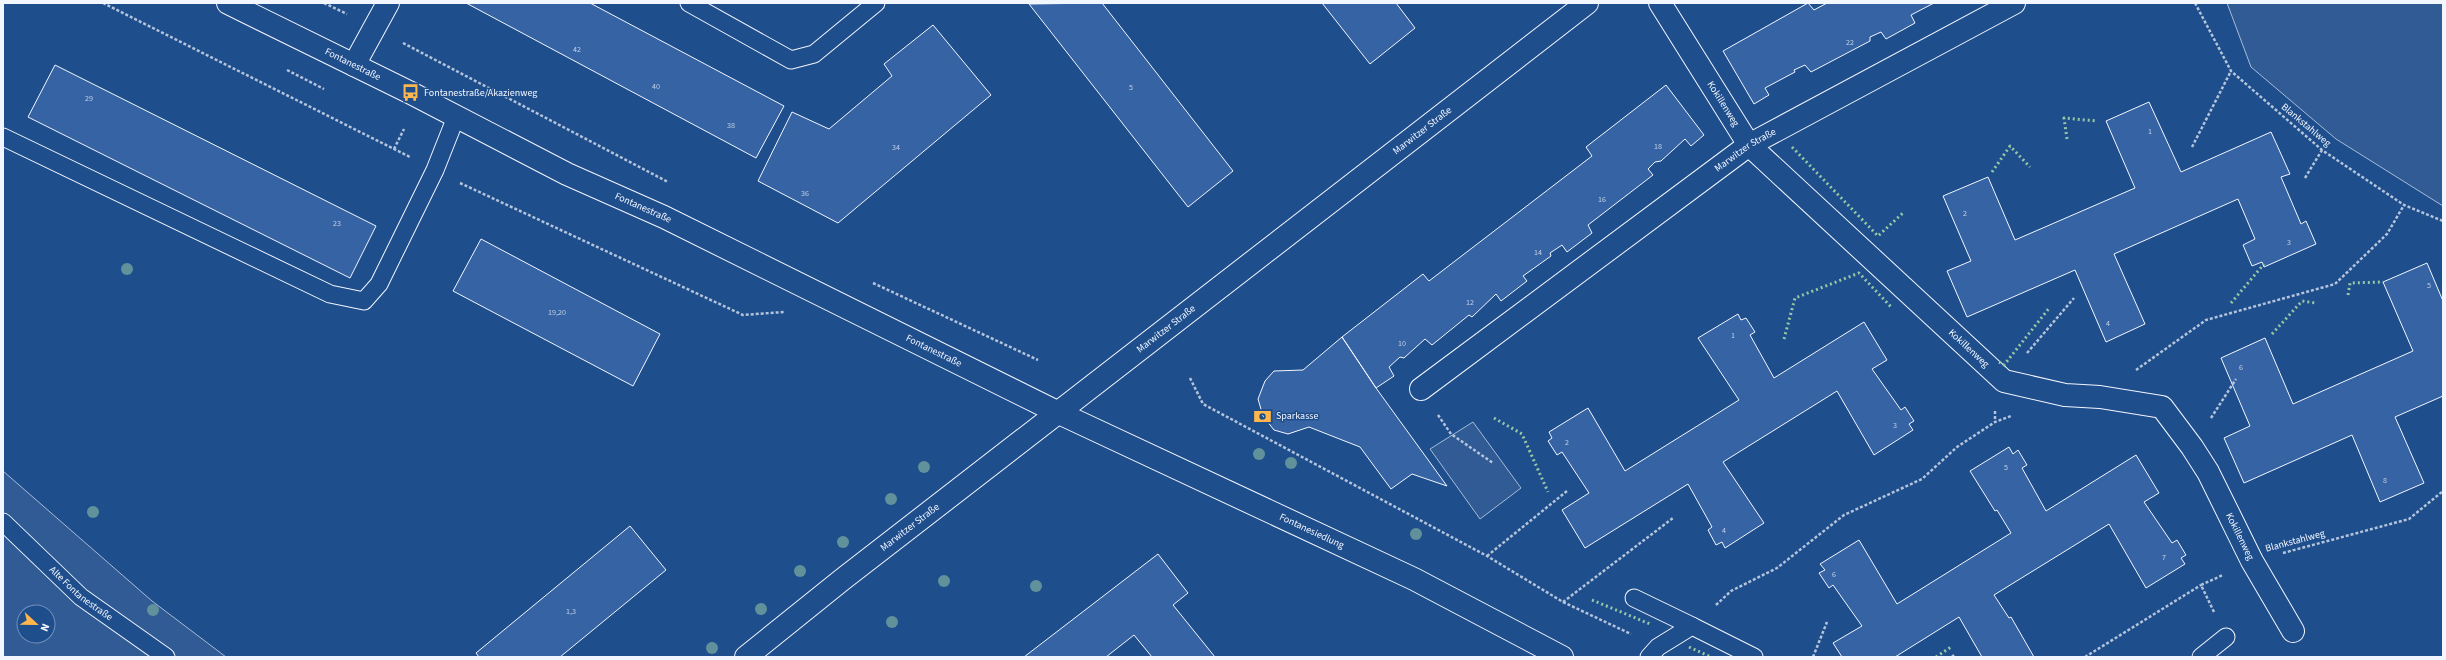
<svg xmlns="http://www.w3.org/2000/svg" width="2446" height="660" font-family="'Source Sans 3',sans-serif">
<rect width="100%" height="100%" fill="#1f4e8c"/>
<!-- built -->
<path fill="#305b95" stroke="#a8bbd7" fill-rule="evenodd" d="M2227,3H2443V206L2336,139L2251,67Z
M1473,422L1521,488L1480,519L1430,449Z
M3,471L152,601L226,657H3ZM24,612H48V636H24Z"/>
<!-- building -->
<path fill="#3563a3" stroke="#f2f6ff" d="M466,3H590L784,106L756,158Z
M1102,3L1233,171L1188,207L1029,4Z
M1322,3H1396L1415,28L1370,64Z
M1808,3L1814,10L1827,3H1934L1911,15L1915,23L1886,39L1881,32L1870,37V41L1811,72L1805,65L1794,70L1795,72L1765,88L1769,95L1754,104L1723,51Z
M933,25L991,95L838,223L758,181L792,112L829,129L892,76L884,64Z
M55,65L376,226L350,278L28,117Z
M1666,85L1704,135L1691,146L1685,139L1661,161L1655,162L1648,169L1653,175L1588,225L1592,233L1567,252L1562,245L1550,253L1551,256L1523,276L1527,281L1501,301L1496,294L1472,317L1469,315L1432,345L1425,339L1404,358L1400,357L1389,367L1394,376L1376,388L1342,337L1423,274L1429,281L1592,156L1586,147Z
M2149,102L2181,172L2271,132L2290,174L2281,177L2301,224L2306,221L2316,244L2264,267L2262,262L2252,266L2243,245L2255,239L2238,199L2114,254L2145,324L2106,342L2075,270L1967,317L1947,271L1971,261L1943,196L1988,177L2015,240L2135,188L2106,121Z
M481,239L660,334L633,386L453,291Z
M2427,263L2443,301V396L2395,417L2424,483L2380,502L2352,435L2244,483L2224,438L2250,426L2221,358L2265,338L2293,404L2413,351L2383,282Z
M1738,314L1741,320L1746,318L1755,332L1750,335L1774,378L1864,322L1887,360L1872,369L1901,410L1905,407L1914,421L1909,424L1913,430L1874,455L1837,391L1723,462L1764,523L1725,548L1722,542L1716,545L1708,530L1712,527L1688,484L1585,548L1562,510L1589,493L1562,452L1557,455L1548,441L1552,438L1549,432L1588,408L1625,471L1739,400L1698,338Z
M1342,337L1376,388L1447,486L1412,474L1391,489L1360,447L1309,427L1288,434L1274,430L1263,416L1258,399L1265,381L1274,371L1303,370Z
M2009,447L2013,454L2018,450L2027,465L2022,468L2046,511L2136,455L2159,493L2144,502L2172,543L2177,540L2186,555L2181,558L2185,564L2146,588L2109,524L1994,595L2009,618L2011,617L2034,657H1982L1959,617L1895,657H1842L1833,643L1862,626L1833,585L1829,588L1819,573L1825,570L1820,564L1859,540L1897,604L2011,533L1997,510L1995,511L1970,471Z
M630,526L666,570L560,657H479L476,653Z
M1158,554L1188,593L1173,605L1215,657H1152L1134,635L1106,657H1024Z"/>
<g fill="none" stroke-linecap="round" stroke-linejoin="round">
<defs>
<g id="lane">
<path d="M689,3L791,60L814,54L876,3"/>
<path d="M3,137L330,294L364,301L379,284L435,170L456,117"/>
<path id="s1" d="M3,522L81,597L166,657"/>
<path d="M1634,598L1692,626"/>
<path d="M1649,657L1658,647L1692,626L1754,657"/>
<path d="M2201,657L2226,637"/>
</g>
<g id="street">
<path id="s2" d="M1660,3L1749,145L2004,381L2065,395L2100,397L2162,407L2192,447L2208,472L2252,561L2293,631"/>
<path d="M354,65L388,3"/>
<path id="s3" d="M1421,389L1749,145L2014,3"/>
<path id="s4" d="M1059,413L1414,579L1562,657"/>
</g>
<g id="secondary">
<path id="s5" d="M228,3L411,93L567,174L664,217L1059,413"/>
<path id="s6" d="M746,657L843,579L1587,3"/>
</g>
</defs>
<!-- lane casing -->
<use href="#lane" stroke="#f2f6ff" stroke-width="19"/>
<!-- street casing -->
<use href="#street" stroke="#f2f6ff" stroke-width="24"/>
<!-- secondary casing -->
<use href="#secondary" stroke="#f2f6ff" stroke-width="24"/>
<!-- path -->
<path stroke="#b3c4dc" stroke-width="2.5" stroke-dasharray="3 2" stroke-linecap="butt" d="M103,3L410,157
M324,3L347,14
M2195,3L2231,71L2322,150L2404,205L2443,221
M403,43L668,182
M287,70L324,89
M2192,147L2231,71
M394,149L404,129
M2305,178L2322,150
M460,183L743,315L784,312
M873,283L1038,360
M2027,353L2074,298
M2136,370L2206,320L2335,284L2387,234L2404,205
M1190,378L1203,404L1487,556L1563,602L1631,634
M1995,411V422
M1438,415L1451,434L1493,463
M2211,418L2236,379
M2283,553L2409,519L2443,491
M1487,556L1567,491
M1563,602L1673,518
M1716,605L1731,591L1777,568L1844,515L1922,479L1957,447L1995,422L2011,416
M2214,612L2201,585L2223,575
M1813,657L1827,622
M1952,657L1954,655
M2085,657L2201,585"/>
<!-- lane -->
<use href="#lane" stroke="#1f4e8c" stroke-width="17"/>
<!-- street -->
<use href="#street" stroke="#1f4e8c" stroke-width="22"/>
<!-- secondary -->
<use href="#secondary" stroke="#1f4e8c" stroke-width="22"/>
<!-- hedge -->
<path stroke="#97c8a6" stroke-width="3" stroke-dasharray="2 3" stroke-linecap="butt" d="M2067,139L2064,118L2097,121
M1792,147L1878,236L1904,212
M1992,172L2010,146L2030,167
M2348,295L2350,283L2383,282
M2231,303L2264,264
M2272,334L2302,301L2315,303
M1784,339L1795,298L1859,273L1892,308
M1999,362L2004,365L2050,307
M1494,418L1522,434L1548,492
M1592,600L1650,624
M1689,647L1711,657
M1936,657L1951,647"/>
</g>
<!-- trees -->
<g fill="#61919a">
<circle cx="127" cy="269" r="6"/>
<circle cx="1259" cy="454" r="6"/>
<circle cx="1291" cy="463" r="6"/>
<circle cx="924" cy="467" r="6"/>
<circle cx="891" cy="499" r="6"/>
<circle cx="93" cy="512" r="6"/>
<circle cx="1416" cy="534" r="6"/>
<circle cx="843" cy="542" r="6"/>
<circle cx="800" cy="571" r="6"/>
<circle cx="944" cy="581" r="6"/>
<circle cx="1036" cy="586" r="6"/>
<circle cx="761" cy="609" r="6"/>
<circle cx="153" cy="610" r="6"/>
<circle cx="892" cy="622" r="6"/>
<circle cx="712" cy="648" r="6"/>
</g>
<!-- icons -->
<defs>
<symbol id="bus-bare" viewBox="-9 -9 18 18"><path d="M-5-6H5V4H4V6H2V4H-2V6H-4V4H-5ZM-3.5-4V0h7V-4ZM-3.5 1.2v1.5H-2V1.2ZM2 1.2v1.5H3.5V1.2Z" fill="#ffb74d" stroke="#1f4e8c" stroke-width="2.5" paint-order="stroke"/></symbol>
<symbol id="bank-bare" viewBox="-9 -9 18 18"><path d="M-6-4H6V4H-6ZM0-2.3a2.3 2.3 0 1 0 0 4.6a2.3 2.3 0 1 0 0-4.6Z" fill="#ffb74d" stroke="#1f4e8c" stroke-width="2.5" paint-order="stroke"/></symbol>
</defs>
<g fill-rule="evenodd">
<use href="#bus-bare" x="398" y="80" width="25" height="25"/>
<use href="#bank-bare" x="1250" y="404" width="25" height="25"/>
</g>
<g text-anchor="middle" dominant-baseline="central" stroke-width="3" stroke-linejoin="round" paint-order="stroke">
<!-- number labels -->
<g font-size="8" fill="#c3d1e8">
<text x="1850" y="42">22</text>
<text x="577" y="49">42</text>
<text x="656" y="86">40</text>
<text x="1131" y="87">5</text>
<text x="89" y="98">29</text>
<text x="731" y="125">38</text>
<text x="2150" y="131">1</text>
<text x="1658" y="146">18</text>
<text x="896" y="147">34</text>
<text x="805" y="193">36</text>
<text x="1602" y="199">16</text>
<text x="1965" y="213">2</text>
<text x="337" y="223">23</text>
<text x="2289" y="242">3</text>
<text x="1538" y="252">14</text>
<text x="2429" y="285">5</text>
<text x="1470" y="302">12</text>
<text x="557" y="312">19,20</text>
<text x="2108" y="323">4</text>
<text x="1733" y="335">1</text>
<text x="1402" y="343">10</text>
<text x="2241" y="367">6</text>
<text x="1895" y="425">3</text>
<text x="1567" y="442">2</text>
<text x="2006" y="467">5</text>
<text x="2385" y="480">8</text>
<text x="1724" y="530">4</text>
<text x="2164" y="557">7</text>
<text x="1834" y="574">6</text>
<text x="571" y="611">1,3</text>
</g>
<!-- street labels -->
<g font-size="10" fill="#f2f6ff" stroke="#1f4e8c">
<text stroke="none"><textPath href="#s5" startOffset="139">Fontanestraße</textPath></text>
<text stroke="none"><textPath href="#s2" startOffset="119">Kokillenweg</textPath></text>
<text transform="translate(2306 125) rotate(40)">Blankstahlweg</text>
<text stroke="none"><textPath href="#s6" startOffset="857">Marwitzer Straße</textPath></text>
<text stroke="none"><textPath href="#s3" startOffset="403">Marwitzer Straße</textPath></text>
<text stroke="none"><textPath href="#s5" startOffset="463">Fontanestraße</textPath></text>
<text stroke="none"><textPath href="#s6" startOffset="533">Marwitzer Straße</textPath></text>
<text stroke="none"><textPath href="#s2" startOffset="467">Kokillenweg</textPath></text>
<text stroke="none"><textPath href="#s5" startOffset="787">Fontanestraße</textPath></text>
<text stroke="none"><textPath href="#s6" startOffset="209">Marwitzer Straße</textPath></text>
<text stroke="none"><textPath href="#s4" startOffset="279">Fontanesiedlung</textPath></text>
<text stroke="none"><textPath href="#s2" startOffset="827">Kokillenweg</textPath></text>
<text transform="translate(2295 541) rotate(-15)">Blankstahlweg</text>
<text stroke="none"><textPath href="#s1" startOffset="106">Alte Fontanestraße</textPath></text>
</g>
<!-- poi labels -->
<g font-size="10" fill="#f2f6ff" stroke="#1f4e8c" text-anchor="start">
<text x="424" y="93">Fontanestraße/Akazienweg</text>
<text x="1276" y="416">Sparkasse</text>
</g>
</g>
<!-- border -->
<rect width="2446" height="660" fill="none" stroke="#f2f6ff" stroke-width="8"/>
<!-- north arrow -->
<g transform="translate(36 624) rotate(112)"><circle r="19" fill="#1f4e8c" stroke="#7391ba"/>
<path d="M0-3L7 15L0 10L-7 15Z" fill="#ffb74d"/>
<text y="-6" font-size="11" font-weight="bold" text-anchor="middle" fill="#f2f6ff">N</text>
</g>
</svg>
